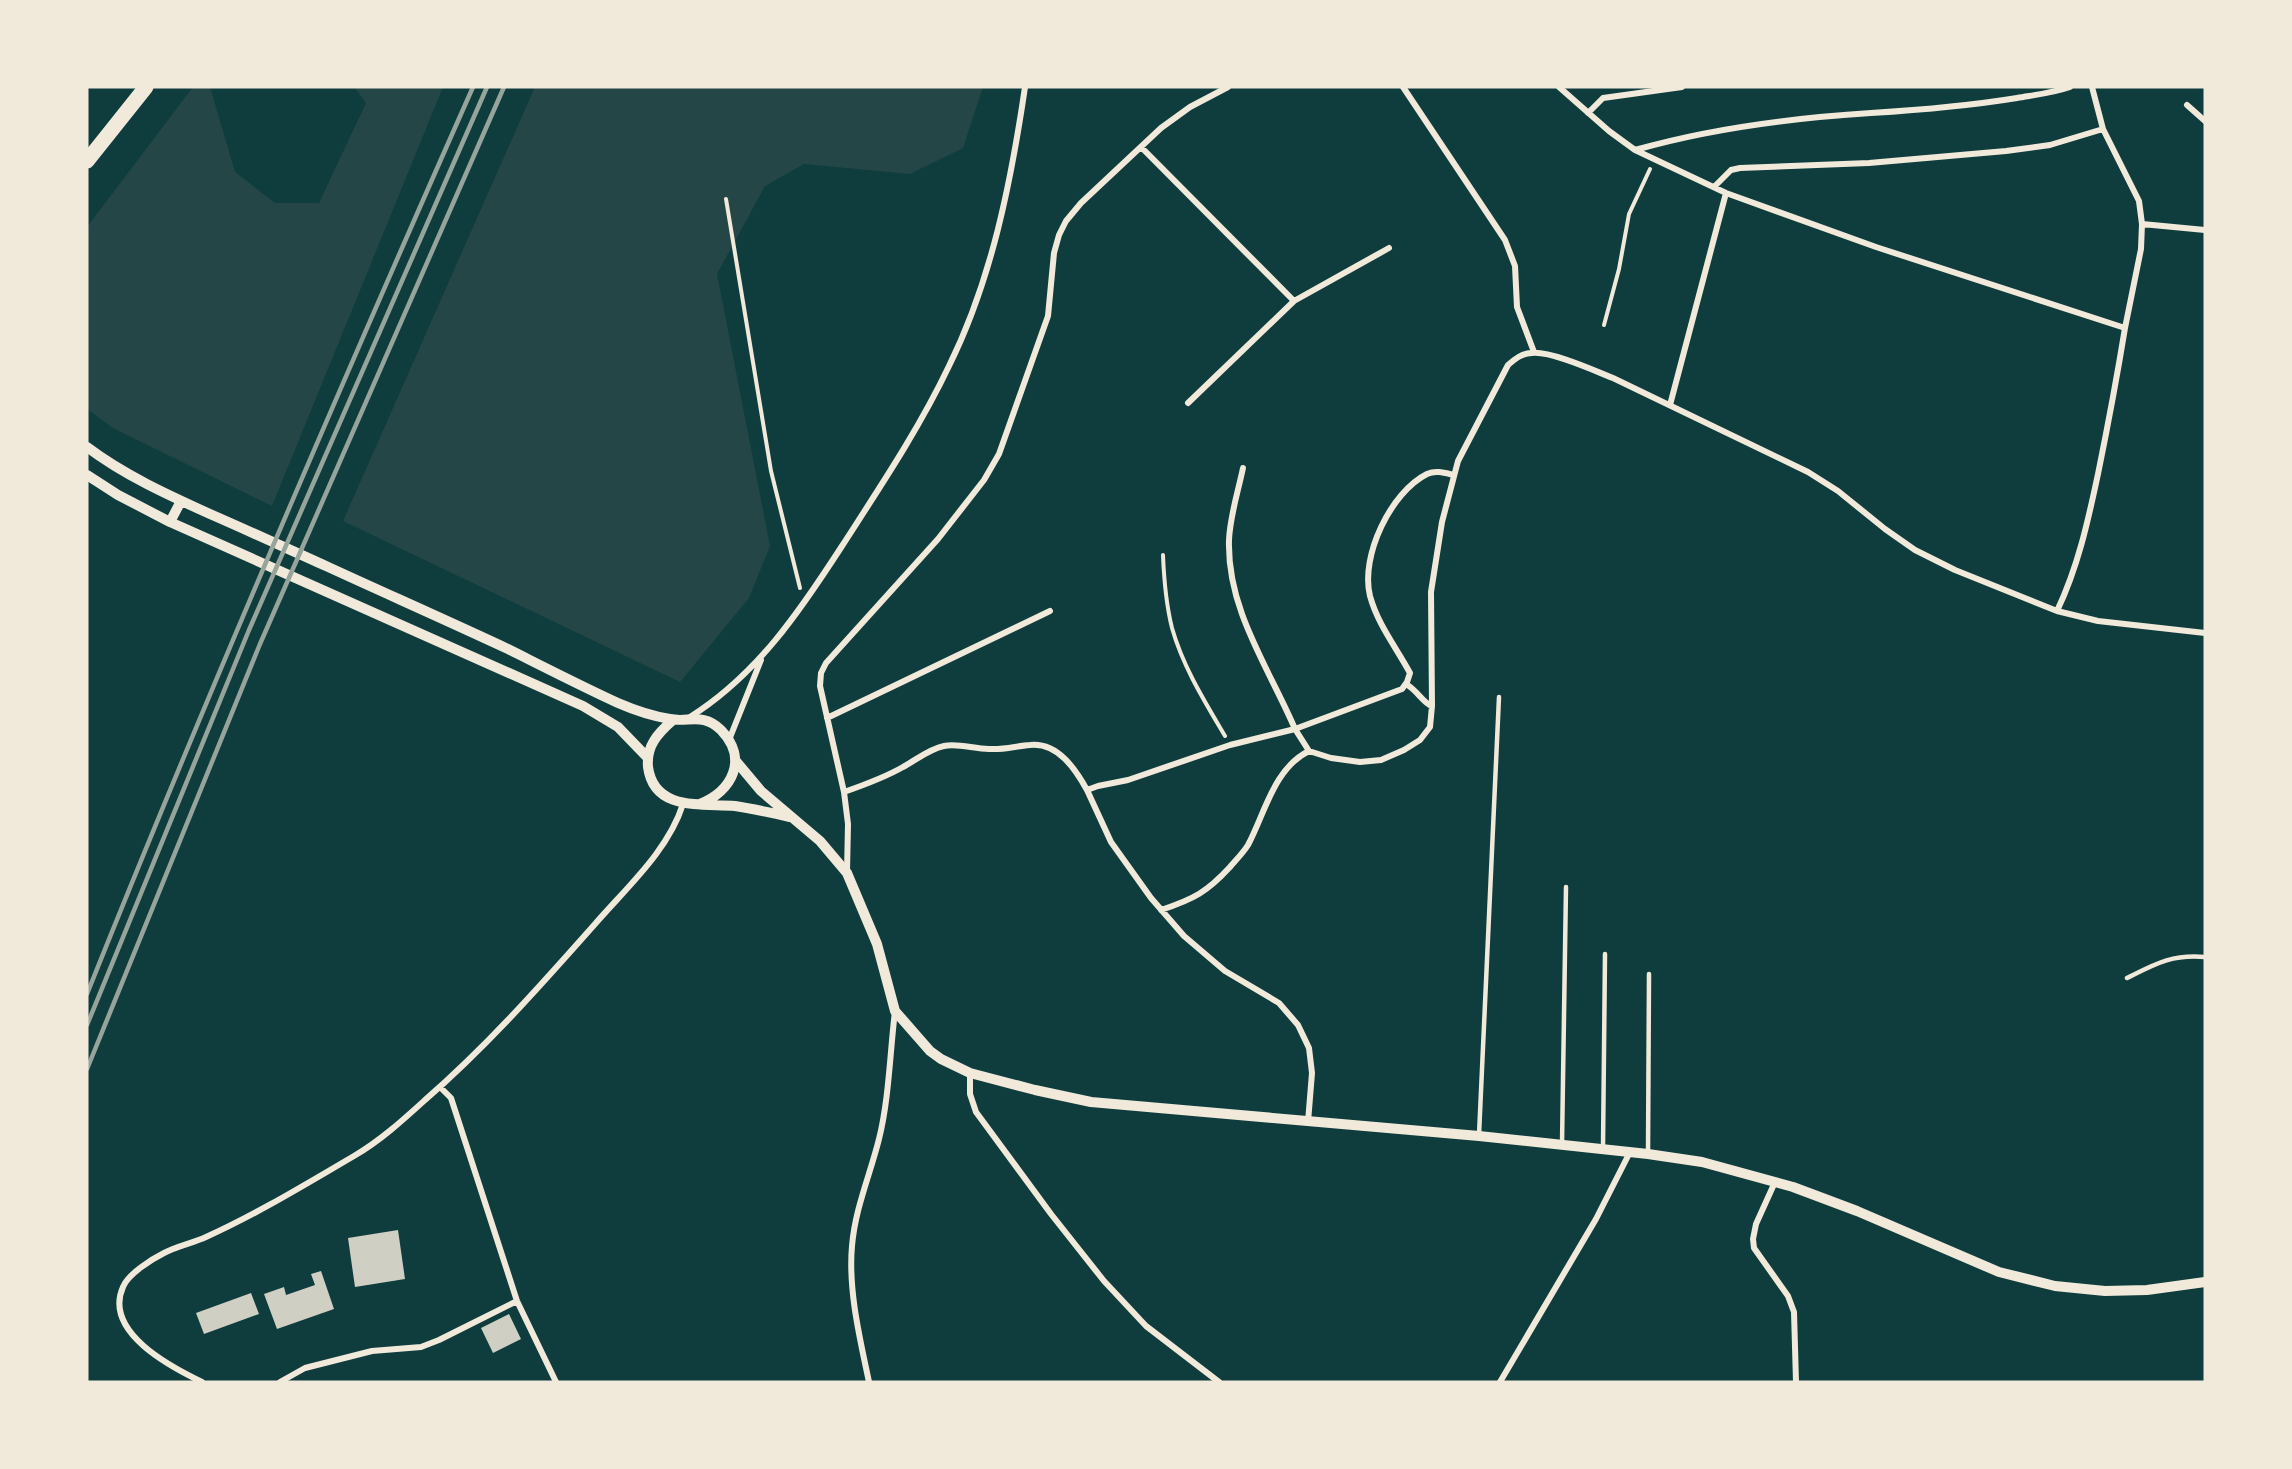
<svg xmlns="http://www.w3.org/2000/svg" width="2292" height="1469" font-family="Quicksand,sans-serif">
<rect width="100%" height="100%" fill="#0f3d3e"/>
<!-- green -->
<path fill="#244646" d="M193,87H210L235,172L275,203H319L366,103L354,87H443L272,506L113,428L87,409V227Z
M535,87H983L963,148L910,174L804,164L765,186L717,274L770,546L749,598L680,682L343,521Z"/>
<!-- building -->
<path fill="#cfcfc3" d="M398,1230L405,1279L355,1287L348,1238Z
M321,1271L334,1309L277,1329L264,1294L284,1287L286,1295L315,1285L311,1274Z
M251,1293L259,1314L204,1334L196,1313Z
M509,1314L521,1339L493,1353L481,1328Z"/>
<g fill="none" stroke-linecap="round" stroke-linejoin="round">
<!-- path -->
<path stroke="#f1e9da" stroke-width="4" d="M726,199L771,471L800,588
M1604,325L1619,269L1629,214L1650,169
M1163,555C1164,580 1166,604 1172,628C1183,667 1205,702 1225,736"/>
<!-- service -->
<path stroke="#f1e9da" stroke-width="4.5" d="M2127,978C2155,964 2172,954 2205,957
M1479,1135L1499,697
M1562,1145L1566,887
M1603,1148L1605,954
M1648,1154L1649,974"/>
<!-- minor -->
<path stroke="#f1e9da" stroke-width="6" d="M1403,87L1505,240L1515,266L1517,307L1534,352
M1559,87L1609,131L1635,150L1726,193L1876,247L2125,328C2117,377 2108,425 2098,474C2088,521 2078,567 2057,611
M2092,87L2103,129L2139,201L2142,224L2141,249L2125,328
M2187,105L2205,121
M1588,113L1603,98L1682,87
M1141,147L1294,301
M1635,150C1712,128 1791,118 1871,113C1920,110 1968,106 2017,98C2034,95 2053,93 2070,87
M1714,187L1731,170L1740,168L1869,163L2006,151L2050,145L2103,129
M2142,224L2205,230
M1188,403L1294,301L1389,248
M1670,405L1726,193
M1454,475C1445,473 1436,470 1427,474C1391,492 1360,556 1370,596C1378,625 1396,647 1410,673L1407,682L1402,689L1295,729L1309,751L1331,758L1360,762L1381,760L1404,750L1420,740L1430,727L1432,706L1431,592L1442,522L1458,461L1508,365C1515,359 1522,353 1532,353C1551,351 1595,371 1613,378L1808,472L1838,491L1885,529L1915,550L1955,570L2057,611L2098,621L2205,633
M1406,684C1418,691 1423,703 1432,706
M690,717C757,675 800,611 842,546C880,487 919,429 949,366C992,279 1011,182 1025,87
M827,718L1050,611
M729,740L761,660
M1087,790L1111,842L1151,898L1184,936L1225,971L1279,1003L1298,1025L1309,1048L1312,1073L1308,1122
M844,792C864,785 884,778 903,767C916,760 929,749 944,746C958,743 974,749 989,749C1004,750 1016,746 1030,745C1058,742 1076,770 1087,790L1098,786L1128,780L1230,745L1295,729C1269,668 1227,610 1229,540C1230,516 1238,492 1243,468
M847,872L848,824L844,792L820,686L821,673L826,663L938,539L984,480L999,454L1048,316L1054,253L1059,235L1066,221L1081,203L1161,128L1190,107L1228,87
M1161,910C1194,899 1207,892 1230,867C1236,860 1243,853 1248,845C1265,813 1274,768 1309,751
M970,1073V1094L976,1112L1051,1214L1104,1281L1146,1326L1219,1382
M440,1087L451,1098L517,1301L556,1382
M1775,1182L1756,1224L1753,1239L1754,1248L1788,1296L1794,1312L1796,1382
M202,1382C171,1367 103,1332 123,1287C128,1274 152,1259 164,1253C177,1246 193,1243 206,1237C257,1214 306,1184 354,1156C380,1141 403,1120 425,1100C487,1046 541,985 595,924C627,887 668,851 683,804
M280,1382L305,1368L372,1351L421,1347L439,1340L517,1301
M869,1382C860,1339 848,1290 852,1246C855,1209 870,1175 879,1139C889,1099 890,1052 895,1011
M1500,1382L1596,1219L1630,1152"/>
<!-- tertiary -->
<path stroke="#f1e9da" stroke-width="10" d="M87,447C124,475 168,495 210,514C249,531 288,549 326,566C387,594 448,621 508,649C544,667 581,686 618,703C634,710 652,716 670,719C688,723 703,712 721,730C749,759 732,791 700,804
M87,475L118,495L170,522L583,706L618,727L647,757
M170,522L181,501
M673,720C658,733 646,746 648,767C654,812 703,803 735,806C754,809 772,813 790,817
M735,760L761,791L820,841L847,873L877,944L895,1011L930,1051L941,1059L970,1073L1035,1090L1091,1102L1479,1136L1648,1154L1702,1162L1793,1187L1857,1211L1999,1272L2055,1286L2105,1291L2147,1290L2205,1282"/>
<!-- primary -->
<path stroke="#f1e9da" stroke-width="15" d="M87,161L146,87"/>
<!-- rail -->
<path stroke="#97a49c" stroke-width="4.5" d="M87,994C209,689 340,387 473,87
M87,1025L249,630L487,87
M87,1069L260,644L504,87"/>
</g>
<!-- border -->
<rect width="2292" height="1469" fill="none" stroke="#f1e9da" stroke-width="177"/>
</svg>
